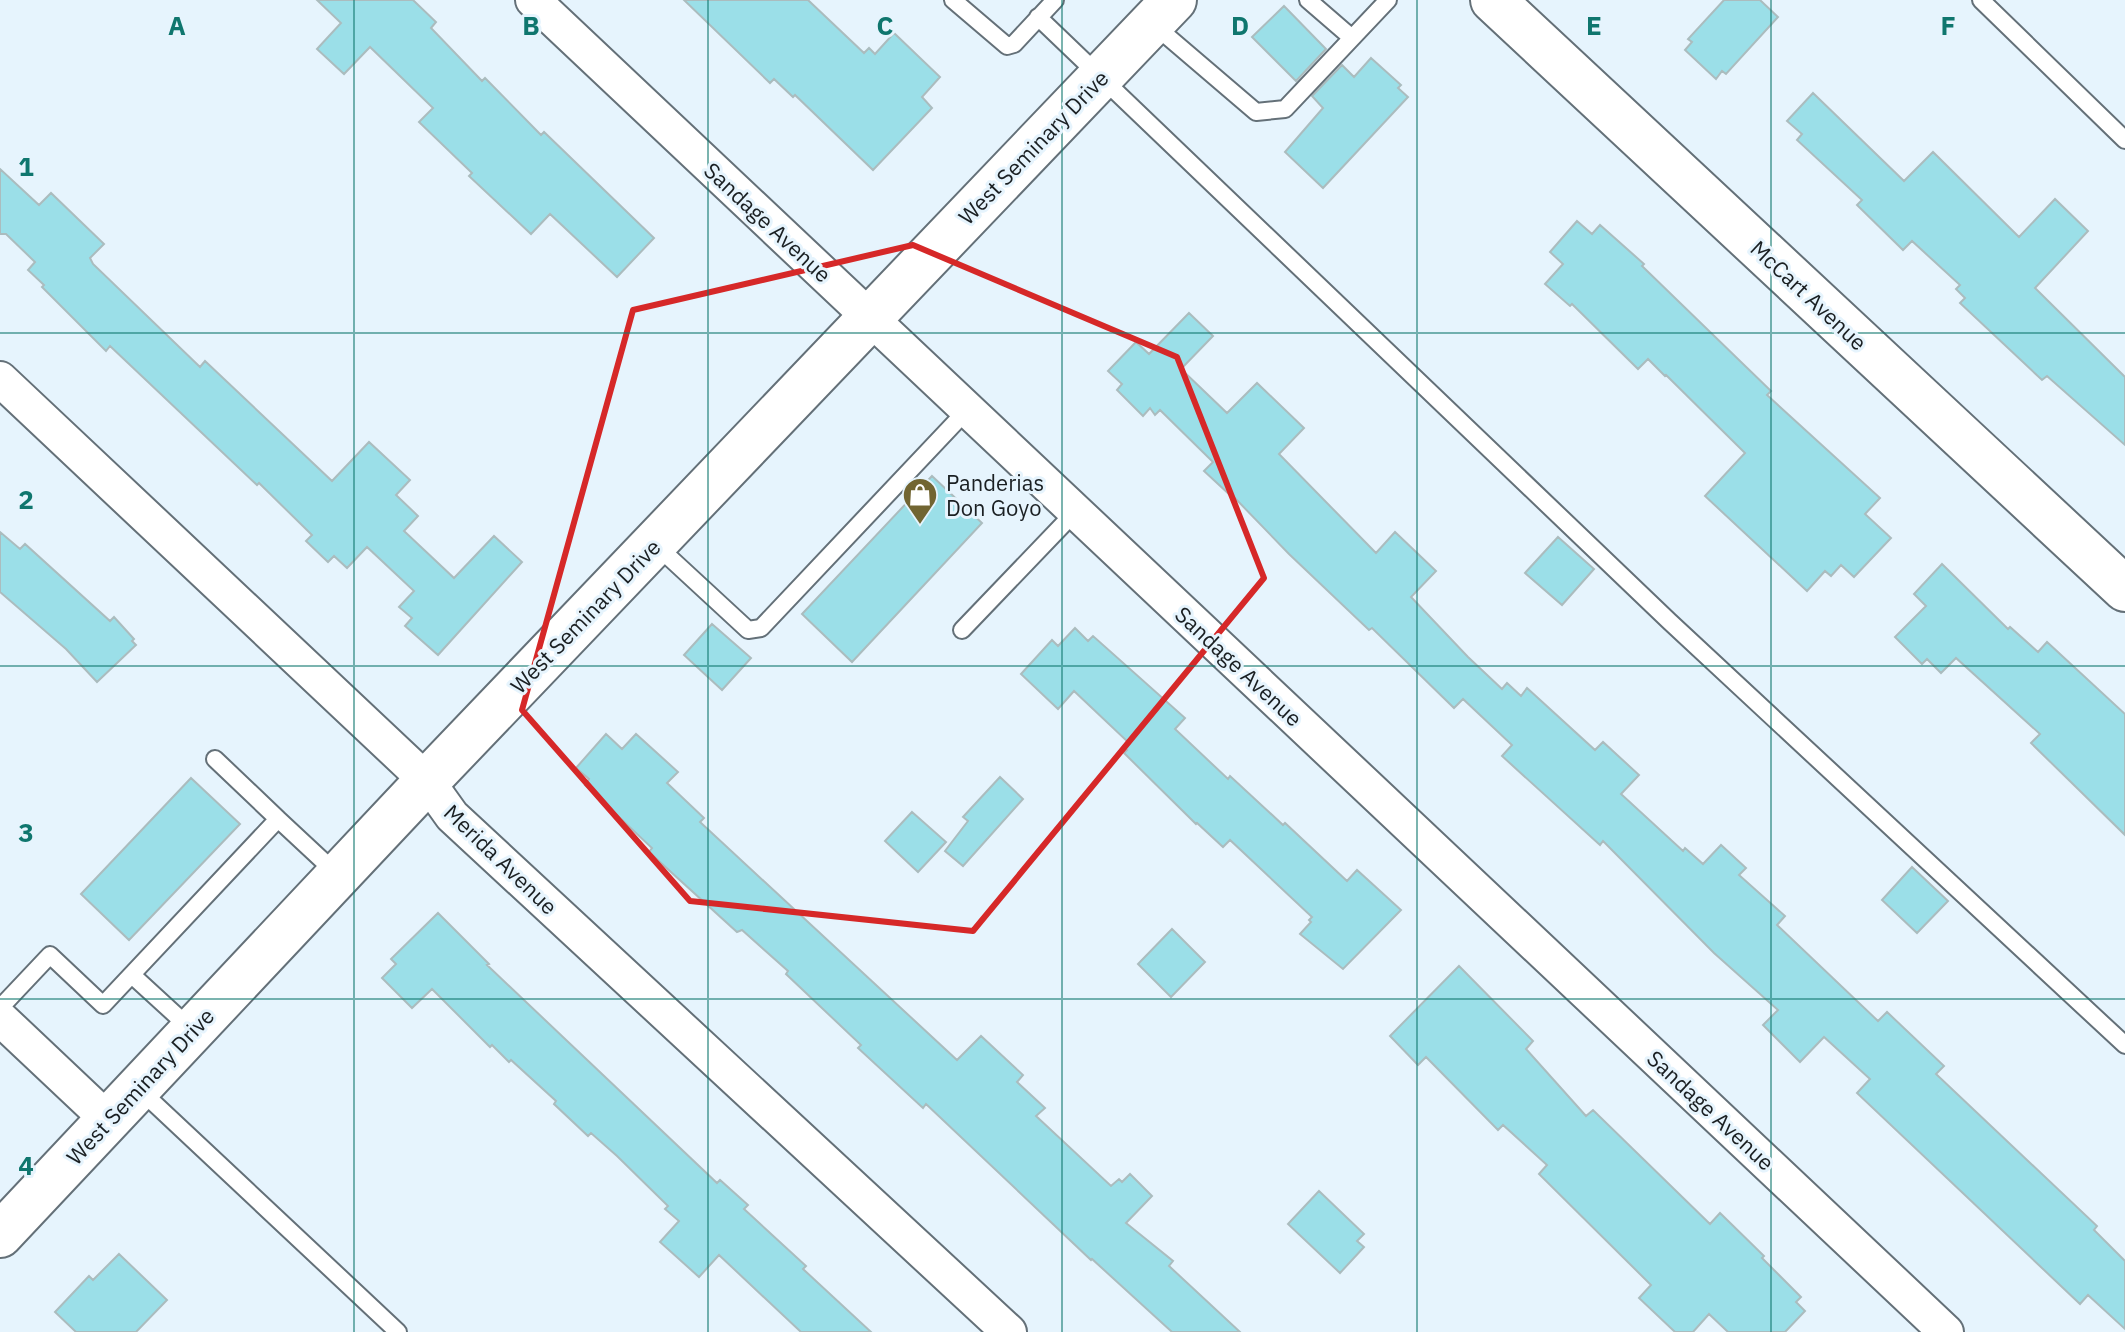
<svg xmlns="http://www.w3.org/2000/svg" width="2125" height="1332" font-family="'IBM Plex Sans',sans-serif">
<rect width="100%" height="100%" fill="#e6f4fd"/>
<!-- building -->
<path fill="#9bdfe8" stroke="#abbcbe" stroke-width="2" d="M317,0H413L436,22L431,28L482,81L485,78L541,135L544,132L654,238L617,277L550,214L531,234L469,176L472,173L419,122L433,108L370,47L344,74L317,49L341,23Z
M684,0H808L864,53L869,48L875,54L894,33L940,77L922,97L932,108L873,170L795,95L793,97L774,79L770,83Z
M1724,0H1760L1778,17L1726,74L1722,71L1716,79L1685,50L1692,42L1688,39Z
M1284,6L1326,49L1296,81L1252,37Z
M1371,58L1401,85L1398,88L1408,97L1323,188L1285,152L1323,108L1312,96L1342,65L1354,77Z
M1813,93L1904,181L1933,152L2019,237L2055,199L2088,231L2035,288L2125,377V445L2047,376L2042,380L1960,303L1965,298L1956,289L1960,285L1912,241L1903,250L1857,205L1862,200L1797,140L1802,134L1787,121Z
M0,169L39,205L51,193L104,244L90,258L93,264L200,367L205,361L332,481L369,442L410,480L396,495L418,516L404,531L454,578L494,536L522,562L438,655L405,626L412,618L399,607L414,591L367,547L347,568L334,556L328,562L306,541L312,535L259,483L257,485L110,346L106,351L42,287L44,285L28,270L35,262L6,234H0Z
M1577,221L1592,234L1600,225L1644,264L1642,266L1771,391L1767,395L1880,498L1865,514L1891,538L1854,577L1841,565L1831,576L1825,571L1807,591L1705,496L1745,453L1666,375L1665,376L1648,359L1638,369L1572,304L1570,306L1545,284L1563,264L1550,252Z
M1189,313L1213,336L1181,369L1227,413L1257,383L1304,428L1279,454L1376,553L1395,532L1436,571L1411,597L1468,657L1502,689L1507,683L1521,696L1527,688L1595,750L1603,742L1639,775L1621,794L1683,851L1685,848L1703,864L1721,845L1746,868L1739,875L1785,916L1777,925L1878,1021L1887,1012L1944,1066L1936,1074L2097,1226L2094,1230L2125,1261V1329L2088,1295L2080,1304L1857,1093L1870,1079L1824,1037L1800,1062L1763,1025L1778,1010L1714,953L1603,841L1600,845L1502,756L1512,745L1463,699L1454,708L1372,628L1369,630L1289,554L1231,494L1230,495L1204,471L1213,462L1160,410L1155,415L1150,408L1143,416L1117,390L1122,384L1108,371L1136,342L1149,354Z
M932,476L982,523L852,662L802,614Z
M0,532L20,549L25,544L110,621L114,617L134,639L132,641L136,645L97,682L66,649L0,592Z
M1558,537L1594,569L1562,605L1525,573Z
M1942,564L2008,629L2010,627L2038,652L2047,642L2125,714V835L2031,743L2040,734L1956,658L1941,673L1927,659L1922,664L1895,637L1926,606L1914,594Z
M712,624L751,658L722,690L684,655Z
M1075,628L1088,641L1093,636L1185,718L1175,729L1228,779L1230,776L1283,825L1285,823L1347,881L1357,870L1401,910L1343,969L1300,934L1311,922L1309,920L1312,917L1230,840L1223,847L1197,823L1196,824L1124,753L1127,750L1124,747L1128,742L1074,691L1058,709L1021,674L1052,640L1058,646Z
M606,734L622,749L636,734L678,772L667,783L704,818L700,822L957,1060L981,1036L1023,1075L1017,1082L1045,1108L1036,1116L1111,1186L1119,1179L1122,1182L1130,1174L1152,1196L1126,1223L1173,1261L1169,1266L1240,1332H1172L1092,1259L1091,1260L926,1104L923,1108L858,1048L861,1045L786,974L788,971L742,930L737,932L649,852L652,848L585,785L589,779L576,768Z
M1000,777L1023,799L963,866L945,851L968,821L963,817Z
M191,778L240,824L129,940L81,894Z
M912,812L946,842L918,872L885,841Z
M1912,867L1948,901L1917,933L1882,900Z
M438,913L489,964L487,965L717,1183L720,1180L748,1205L744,1209L806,1266L803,1269L871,1332H801L719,1255L699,1277L660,1242L679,1221L665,1209L668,1206L617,1156L591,1133L588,1136L554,1104L556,1101L511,1060L509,1062L492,1045L490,1047L432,989L412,1008L382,978L396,964L391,959Z
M1172,929L1205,962L1171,997L1138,964Z
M1459,966L1533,1041L1526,1049L1586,1116L1593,1110L1710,1224L1720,1213L1764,1256L1762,1258L1801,1297L1796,1302L1805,1311L1785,1332H1728L1709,1314L1693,1332H1675L1639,1298L1651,1285L1539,1174L1547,1165L1503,1125L1498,1130L1426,1057L1418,1065L1390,1036Z
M1319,1191L1364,1234L1357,1241L1364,1247L1340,1273L1288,1224Z
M119,1254L167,1300L136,1332H76L55,1312L89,1276L93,1280Z"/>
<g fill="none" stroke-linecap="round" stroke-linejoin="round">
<defs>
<path id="lane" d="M953,0L1007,46L1014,44L1055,0
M1308,0L1352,38
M1981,0L2125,140
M1038,17L1669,621L2125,1045
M1153,24L1256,112L1285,109L1388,0
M656,545L748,630L761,628L967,410
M962,630L1075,512
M278,819L336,873
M132,975L191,1029
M0,1008L50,955L103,1005L278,819L215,759
M140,1090L398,1332"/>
<path id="street" d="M533,0L1946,1332
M0,379L427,781L452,816L1009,1332
M0,1018L108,1120"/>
<path id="secondary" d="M1493,0L2125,589
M0,1235L427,781L1174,0"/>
</defs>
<!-- lane casing -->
<use href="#lane" stroke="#647078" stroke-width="20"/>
<!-- street casing -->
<use href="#street" stroke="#647078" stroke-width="38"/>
<!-- secondary casing -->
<use href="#secondary" stroke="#647078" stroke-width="48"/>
<!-- lane -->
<use href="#lane" stroke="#fff" stroke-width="16"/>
<!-- street -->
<use href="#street" stroke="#fff" stroke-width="34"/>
<!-- secondary -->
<use href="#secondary" stroke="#fff" stroke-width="44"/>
</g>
<!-- marked area -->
<path fill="none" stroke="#d62828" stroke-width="6" stroke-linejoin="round" d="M913,245L1177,357L1264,578L973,931L690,901L522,710L633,310Z"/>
<!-- grid -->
<path fill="none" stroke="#0f766e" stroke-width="2" stroke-opacity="0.55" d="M354,0V1332M708,0V1332M1062,0V1332M1417,0V1332M1771,0V1332M0,333H2125M0,666H2125M0,999H2125"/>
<!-- icons -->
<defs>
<symbol id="shop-pin" viewBox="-11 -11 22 30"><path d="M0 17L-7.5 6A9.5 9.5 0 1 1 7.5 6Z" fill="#716532" stroke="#e6f4fd"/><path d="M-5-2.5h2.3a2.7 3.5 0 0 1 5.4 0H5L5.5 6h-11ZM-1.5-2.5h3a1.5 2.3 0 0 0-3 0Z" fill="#fff"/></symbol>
</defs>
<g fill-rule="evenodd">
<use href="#shop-pin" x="900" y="475" width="40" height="54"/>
</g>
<g text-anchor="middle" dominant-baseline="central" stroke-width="6" stroke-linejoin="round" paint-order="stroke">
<!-- street labels -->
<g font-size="22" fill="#1a1f22" stroke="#e6f4fd">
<text transform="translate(1033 147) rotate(-46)">West Seminary Drive</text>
<text transform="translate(768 222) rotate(43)">Sandage Avenue</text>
<text transform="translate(1809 295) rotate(43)">McCart Avenue</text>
<text transform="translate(585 616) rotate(-46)">West Seminary Drive</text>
<text transform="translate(1239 666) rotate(43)">Sandage Avenue</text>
<text transform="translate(501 859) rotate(44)">Merida Avenue</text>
<text transform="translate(140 1086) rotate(-47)">West Seminary Drive</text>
<text transform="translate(1711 1110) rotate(43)">Sandage Avenue</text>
</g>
<!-- poi labels -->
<g font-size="22" fill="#1a1f22" stroke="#e6f4fd" text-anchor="start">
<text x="946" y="482">Panderias<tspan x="946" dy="25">Don Goyo</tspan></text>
</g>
</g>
<g font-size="26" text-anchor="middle" font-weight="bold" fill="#0f766e" stroke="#e6f4fd" stroke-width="6" stroke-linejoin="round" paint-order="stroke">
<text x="177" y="35">A</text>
<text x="531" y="35">B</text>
<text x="885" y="35">C</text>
<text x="1240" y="35">D</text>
<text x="1594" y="35">E</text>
<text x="1948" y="35">F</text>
<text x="26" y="176">1</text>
<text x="26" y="509">2</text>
<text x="26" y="842">3</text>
<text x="26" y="1175">4</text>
</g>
</svg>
